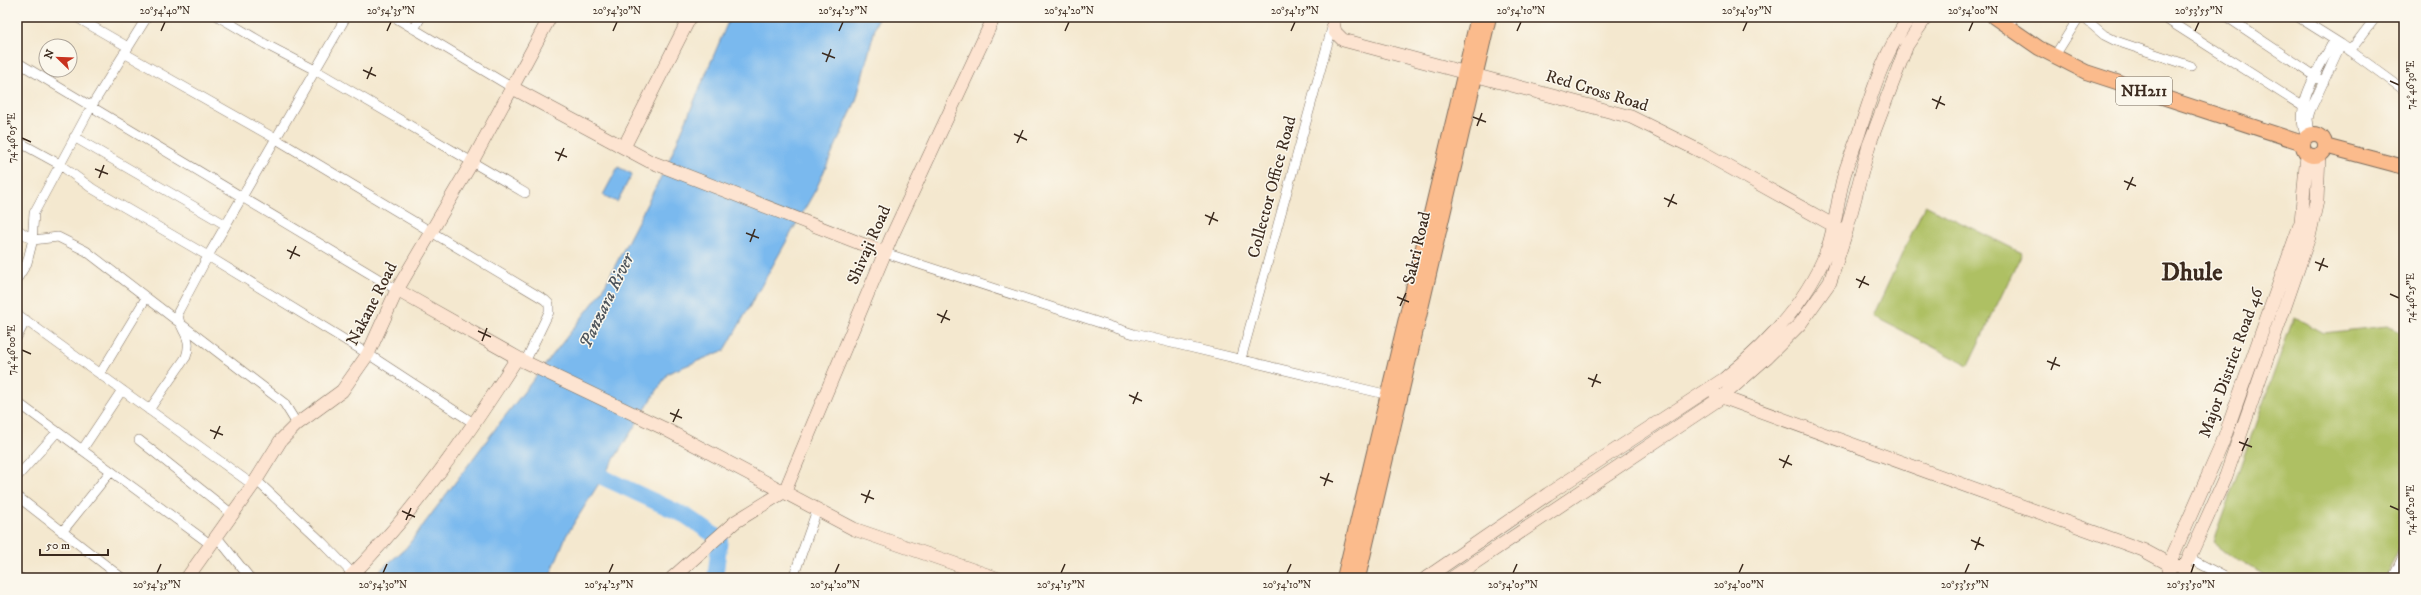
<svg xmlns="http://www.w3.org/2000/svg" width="2421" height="595" font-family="'IM FELL DW Pica',serif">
<rect width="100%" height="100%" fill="#fbf7ec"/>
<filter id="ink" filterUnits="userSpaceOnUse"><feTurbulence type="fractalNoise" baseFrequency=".025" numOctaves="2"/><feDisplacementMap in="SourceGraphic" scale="8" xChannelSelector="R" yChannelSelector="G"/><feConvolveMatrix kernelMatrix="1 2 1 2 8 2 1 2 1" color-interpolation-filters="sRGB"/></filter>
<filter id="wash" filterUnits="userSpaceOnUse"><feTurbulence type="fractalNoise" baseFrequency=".012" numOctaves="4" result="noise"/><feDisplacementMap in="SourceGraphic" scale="16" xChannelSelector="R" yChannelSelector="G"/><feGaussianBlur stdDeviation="0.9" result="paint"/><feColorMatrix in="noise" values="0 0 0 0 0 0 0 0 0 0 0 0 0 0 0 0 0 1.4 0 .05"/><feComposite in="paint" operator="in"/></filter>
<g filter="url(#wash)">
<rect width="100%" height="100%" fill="#f4e8cf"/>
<!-- green -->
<path fill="#aec064" stroke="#747541" d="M1925,205L2022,253L1968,365L1873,316Z
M2294,317L2324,333L2387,326L2404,334V538L2385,578H2270L2232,557L2213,542Z"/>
<!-- water -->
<path fill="#7ab9ee" stroke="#5a7286" d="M730,17H878L856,101L816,189L725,350L668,373L566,536L549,578H371L406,548L502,420L601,293L668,163Z
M618,167L632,174L617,202L603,195Z"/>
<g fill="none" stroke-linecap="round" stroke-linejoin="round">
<!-- river -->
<path stroke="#7ab9ee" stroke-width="16" d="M583,468L686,516L720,539L715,578"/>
</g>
</g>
<g filter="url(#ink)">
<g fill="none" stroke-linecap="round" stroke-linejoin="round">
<defs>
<path id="street" d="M76,17L128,47
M219,17L265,44L315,70L525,193
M394,17L511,87
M2083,17L2104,35L2116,41L2191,66
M2163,17L2310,111
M2227,17L2324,82
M2298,17L2341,44L2404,90
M2008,26L2014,17
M414,29L421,17
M2350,51L2376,17
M124,53L276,139L545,300L549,304V312L525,362
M2054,57L2079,17
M17,62L397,290
M2310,134L2308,119L2310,111L2341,44
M74,137L226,225
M2306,137C2292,106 2320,68 2334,40
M17,141L59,164L93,189L208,256L368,354L475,424
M17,229L33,240L58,237L86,251L284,403L297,424
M885,253L1134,334L1393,396
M17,279L27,263L32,243L34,213L91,107L147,17
M17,314L253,485
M17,337L26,320
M1241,359L1333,24
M100,374L146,298
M17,402L210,544
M149,410L186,357C194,334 178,332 178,312L208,256L346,17
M139,440L232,514
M82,450L122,390
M17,477L57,432
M256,480L320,540L353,574
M17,496L122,578
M62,532L111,471
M216,536L250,578
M2189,558L2227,578
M17,576L20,578
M793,578L817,510
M2393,578L2404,554"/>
<path id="secondary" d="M1332,17L1335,32L1343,40L1631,117L1702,152L1840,229
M511,87L649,161L885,253
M624,147L690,17
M397,290L525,362L663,428L854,529L996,578
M1716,395L2143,550L2169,564L2185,567
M187,578L253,485L281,440L297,424L342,391L368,354L397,290L472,162L550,17
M349,578C414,513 468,435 517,358
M672,578L735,522L785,491L891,238L994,17
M1426,578L1548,494L1724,379C1765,346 1806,303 1826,253C1835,230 1837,203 1843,179C1847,164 1854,148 1859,133C1872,93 1884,51 1910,17
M1452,578L1722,397L1767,357L1800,324L1830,282L1846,232L1869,145L1907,45L1926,17
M2169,578V564L2222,444L2301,222L2307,154
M2184,578L2185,567L2189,558L2226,476L2309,237L2317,201L2319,154"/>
<path id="primary" d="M1994,17L2039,48L2086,72L2303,143
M2303 145a11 11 0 1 1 22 0a11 11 0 1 1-22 0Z
M2325,146L2404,167
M1344,578L1478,17
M1358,578L1489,17"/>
</defs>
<!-- street casing -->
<use href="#street" stroke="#7c6c5c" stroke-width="10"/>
<!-- secondary casing -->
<use href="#secondary" stroke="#7c6c5c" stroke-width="14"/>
<!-- primary casing -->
<use href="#primary" stroke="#7c6c5c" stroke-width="16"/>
<!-- street -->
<use href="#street" stroke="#fff" stroke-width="9"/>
<!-- secondary -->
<use href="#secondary" stroke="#fde4d1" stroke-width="13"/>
<!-- primary -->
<use href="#primary" stroke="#fbbb8c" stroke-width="14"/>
</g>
</g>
<!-- ticks -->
<path fill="none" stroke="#3b2a1e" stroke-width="1.5" d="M161,31L165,22M387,31L391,22M613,31L617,22M839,31L843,22M1065,31L1069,22M1291,31L1295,22M1517,31L1521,22M1743,31L1747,22M1969,31L1973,22M2195,31L2199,22M822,53L835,58M826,62L831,49M363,70L376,76M367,79L372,67M2390,81L2399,85M1932,99L1945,105M1936,109L1941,96M1473,117L1486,122M1477,126L1482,113M1014,134L1027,140M22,138L31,142M1017,143L1023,130M555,152L567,157M558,161L564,148M95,169L108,174M99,178L104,165M2124,181L2136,186M2127,190L2133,177M1664,198L1677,204M1668,207L1674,194M1205,215L1218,221M1209,225L1214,212M746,233L759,238M750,242L755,229M287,250L300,256M290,259L296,246M2315,262L2328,267M2319,271L2324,258M1856,279L1869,285M1859,288L1865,276M2390,294L2399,298M1397,297L1409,302M1400,306L1406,293M937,314L950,320M941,323L947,310M478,331L491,337M482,341L487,328M22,350L31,354M2047,361L2060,366M2051,370L2056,357M1588,378L1601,383M1592,387L1597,374M1129,395L1142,401M1133,404L1138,392M670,413L682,418M673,422L679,409M210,430L223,435M214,439L220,426M2239,442L2252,447M2242,451L2248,438M1779,459L1792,465M1783,468L1789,455M1320,477L1333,482M1324,486L1329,473M861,494L874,499M865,503L870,490M2390,506L2399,510M402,511L415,517M406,520L411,508M1971,540L1984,546M1975,550L1980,537M157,573L161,564M383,573L387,564M609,573L613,564M835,573L839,564M1061,573L1065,564M1287,573L1291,564M1513,573L1517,564M1739,573L1743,564M1965,573L1969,564M2191,573L2194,564"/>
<g text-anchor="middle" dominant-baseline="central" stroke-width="3" stroke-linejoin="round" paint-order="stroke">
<!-- shield labels -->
<rect fill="#fbf7ec" stroke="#75685c" stroke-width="1" x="2116" y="77" width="56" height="28" rx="3"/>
<g font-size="16" font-weight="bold" fill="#3b2a1e">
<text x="2144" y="91">NH211</text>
</g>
<!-- street labels -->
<g font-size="17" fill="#3b2a1e" stroke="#fbf7ec">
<text transform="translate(1597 91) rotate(17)">Red Cross Road</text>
<text transform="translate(1272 187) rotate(-75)">Collector Office Road</text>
<text transform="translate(869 245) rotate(-66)">Shivaji Road</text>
<text transform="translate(1417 248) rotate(-77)">Sakri Road</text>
<text transform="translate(372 304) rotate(-63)">Nakane Road</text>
<text transform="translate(2231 363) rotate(-70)">Major District Road 46</text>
</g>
<!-- water labels -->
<g font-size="18" font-style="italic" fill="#4e555c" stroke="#fbf7ec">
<text transform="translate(607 301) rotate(-64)">Panzara River</text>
</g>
<!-- town labels -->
<g font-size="25" font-weight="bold" fill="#3b2a1e" stroke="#fbf7ec">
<text x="2192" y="272">Dhule</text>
</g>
</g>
<!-- margin -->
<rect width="2421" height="595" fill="none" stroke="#fbf7ec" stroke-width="44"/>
<!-- north arrow -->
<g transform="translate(58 58) rotate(293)"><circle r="19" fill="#fbf7ec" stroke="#aea59a"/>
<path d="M0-3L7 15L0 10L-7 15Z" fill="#c8321e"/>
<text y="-6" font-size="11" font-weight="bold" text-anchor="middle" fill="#3b2a1e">N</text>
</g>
<!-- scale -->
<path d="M40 549v6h68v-6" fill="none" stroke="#3b2a1e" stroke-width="2"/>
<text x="46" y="549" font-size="12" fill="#3b2a1e" stroke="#fbf7ec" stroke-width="3" paint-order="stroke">50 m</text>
<rect x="22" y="22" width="2377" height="551" fill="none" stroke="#3b2a1e" stroke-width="1.5"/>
<g font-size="10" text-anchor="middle" fill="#3b2a1e">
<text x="165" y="14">20°54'40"N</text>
<text x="391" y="14">20°54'35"N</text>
<text x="617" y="14">20°54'30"N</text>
<text x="843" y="14">20°54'25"N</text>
<text x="1069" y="14">20°54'20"N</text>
<text x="1295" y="14">20°54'15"N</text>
<text x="1521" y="14">20°54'10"N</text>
<text x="1747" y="14">20°54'05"N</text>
<text x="1973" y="14">20°54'00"N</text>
<text x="2199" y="14">20°53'55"N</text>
<text transform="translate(2410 85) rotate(-90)" y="4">74°46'30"E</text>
<text transform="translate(11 138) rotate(-90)" y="4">74°46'05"E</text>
<text transform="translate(2410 298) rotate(-90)" y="4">74°46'25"E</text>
<text transform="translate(11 350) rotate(-90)" y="4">74°46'00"E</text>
<text transform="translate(2410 510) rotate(-90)" y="4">74°46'20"E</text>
<text x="157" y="588">20°54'35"N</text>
<text x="383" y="588">20°54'30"N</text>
<text x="609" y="588">20°54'25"N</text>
<text x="835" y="588">20°54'20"N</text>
<text x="1061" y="588">20°54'15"N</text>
<text x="1287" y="588">20°54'10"N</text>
<text x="1513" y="588">20°54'05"N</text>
<text x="1739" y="588">20°54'00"N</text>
<text x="1965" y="588">20°53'55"N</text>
<text x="2191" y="588">20°53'50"N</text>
</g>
</svg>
